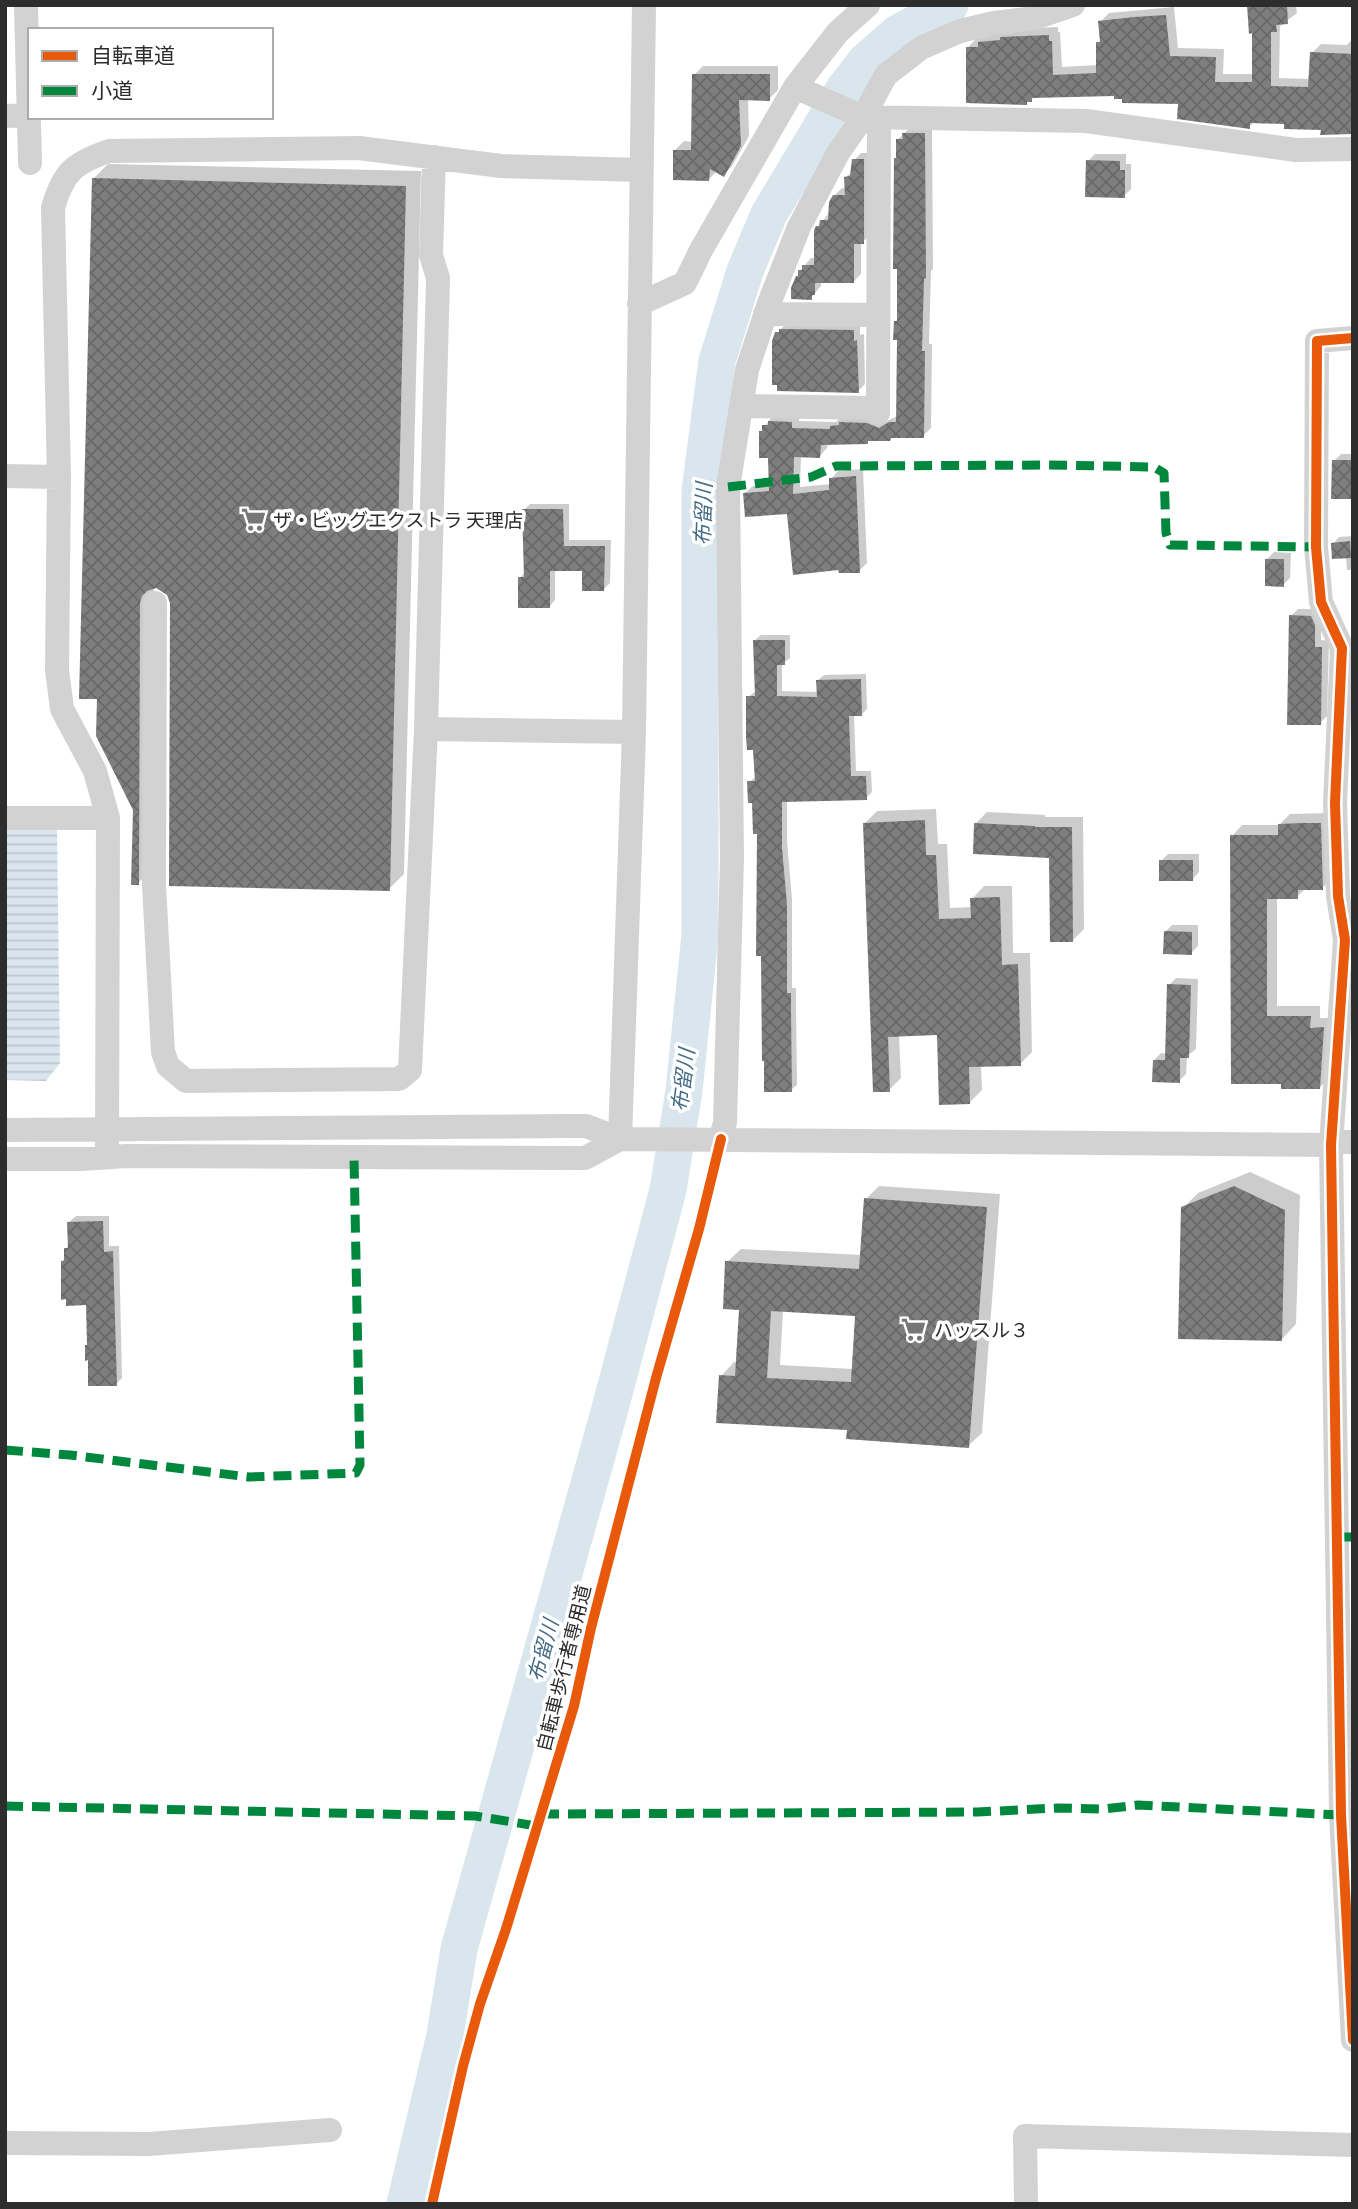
<svg xmlns="http://www.w3.org/2000/svg" width="1358" height="2209" font-family="Commissioner,'Noto Sans JP',sans-serif">
<defs>
<pattern id="water-rules" width="6" height="5" patternUnits="userSpaceOnUse" patternTransform="scale(1.75)"><rect width="6" height="5" fill="#dae6ee"/><path d="M0 2.5h6" fill="none" stroke="#bbc6cc"/></pattern>
<pattern id="building-cross-hatch" width="8" height="8" patternUnits="userSpaceOnUse" patternTransform="scale(1.75)"><rect width="8" height="8" fill="#7e7e7e"/><path d="M0 0l8 8M0 8l8-8" fill="none" stroke="#686868"/></pattern>
</defs>
<rect width="100%" height="100%" fill="#fff"/>
<!-- water -->
<path fill="url(#water-rules)" d="M5,828H57L60,1063L46,1081L5,1080Z"/>
<!-- shadow -->
<path fill="#0003" fill-rule="evenodd" d="M1249,5H1296L1297,13L1280,26L1279,78L1311,79L1312,53L1321,44L1347,45L1353,38V132L1286,122H1254L1249,127L1179,103L1124,97L1116,94L1036,96L1026,103L968,47L977,38H984L988,34L1011,29L1058,27V32H1060L1062,67L1098,65V43L1101,40L1100,22L1109,13L1174,7L1178,48L1224,49L1223,74H1254V31Z
M703,66H778V90L769,99H748L749,136L732,166L723,175L717,171L709,179L675,150L684,141L693,142L694,75Z
M912,126H932L933,269L931,271L929,344H932L931,428L923,436H893L828,443L827,448L820,456H801L800,487L831,484V479L838,471L863,469L867,563L859,571L789,512L745,493L753,486L770,484V456L761,432L771,418L799,415V421L836,422L839,419L876,416L887,421L897,416L898,338L895,322L899,318L898,139Z
M861,153H870V236L861,243V274L854,281H821V286L811,298L800,271L811,258H816L818,227L829,213L834,196L842,188H846V177L853,171L854,160Z
M1095,154H1126V164H1131V189L1124,196L1088,161Z
M108,164L421,171L404,874L389,889L172,603L169,594L154,585L153,868L138,883L93,179Z
M860,324V335L864,334L865,384L858,391L777,333L784,326Z
M1341,454H1353V497L1334,461Z
M530,504H569V540H611L610,583L603,590L583,570H555V600L549,607L520,578L525,572L524,510Z
M1353,536V570H1347L1346,557L1333,544L1339,537Z
M1274,552L1291,553L1290,578L1283,585L1267,559Z
M1298,609H1318L1321,617V640L1329,641L1327,716L1320,723L1291,616Z
M761,635H790V658L782,664V691L818,692V680L824,675L866,674L867,709L862,714L854,715L856,771H871L872,792L866,798L787,800V841L792,899V988H796V1003L797,1085L791,1090L759,833L749,782L757,776L748,697L756,691L755,640Z
M936,809L938,844H947L950,908L972,907V899L984,886H1012L1013,953H1030L1032,1052L1020,1064L981,1065L982,1090L970,1102L938,1033L899,1035L901,1078L889,1090L865,823L877,811Z
M987,812L1045,815V817H1083L1084,929L1073,940L1051,856L976,823Z
M1330,813L1333,878L1322,888L1305,889L1297,897H1277V1006H1320V1018H1334L1330,1077L1319,1088L1282,1083H1232V836L1242,825H1279L1290,814Z
M1168,854H1199V872L1192,880L1161,861Z
M1172,925H1198V946L1191,953L1165,932Z
M1176,978L1198,979L1196,1049L1187,1056L1186,1074L1179,1081L1154,1060L1161,1053L1167,1054L1169,985Z
M1250,1172L1300,1195L1296,1324L1282,1339L1183,1208L1198,1193Z
M879,1186L1000,1194L982,1433L968,1446L849,1428L721,1376L734,1362L738,1363L740,1308L727,1262L741,1249L862,1255L866,1199ZM783,1310L857,1314L853,1369L780,1365Z
M76,1216H109V1246H119L122,1378L116,1384L89,1343L87,1303L62,1261L65,1258V1249L70,1245L69,1222Z"/>
<g fill="none" stroke-linecap="round" stroke-linejoin="round">
<!-- river -->
<path stroke="#dae6ee" stroke-width="37" d="M405,2204L445,2035L459,1949L608,1416L668,1190L684,1091L700,935V491L717,361L745,271L769,214L844,89L865,62L898,33L950,5"/>
</g>
<!-- building -->
<path fill="url(#building-cross-hatch)" fill-rule="evenodd" d="M1247,5H1287L1288,24L1276,25L1277,32H1271V86L1308,87L1310,52L1353,54V134L1320,135L1321,130L1284,129V124L1250,123V129L1177,119L1178,104L1122,103V99H1114V96L1032,98V102H1027V105L966,103V47H978V42L1000,40V37L1049,35V41H1052L1053,75L1096,73V42H1100L1098,21L1134,17L1166,15L1170,56L1216,57L1215,82H1252V33L1249,34Z
M692,74H770V101L739,100L741,146L724,177L710,169L709,181L673,180V150H691Z
M902,133H925L926,278L924,279L922,351H925L924,438H891L890,441H868V444L821,445L820,458L794,457L793,494L829,490V478L856,476L860,573H839L838,570L793,575L787,514L745,517L743,493L769,491L768,458H759V431H762V425H768V421L792,422V428L830,429V426L839,425V422L867,423L879,428L889,422H896L897,340H893L894,321H897V269H893L894,158H896V139H903Z
M852,159H864V244H854V283H815V295H812V300L791,299V288L796,276H798V270H802V265H814V230L816,226H819L820,220H828L829,202L833,195H845L844,177L850,176Z
M1086,160L1120,161V170H1125V198L1085,197Z
M92,178L406,186L390,891L169,886L170,603L167,595L156,588L147,591L142,596L140,603L139,885H131L133,810L96,736L97,699H79Z
M779,329L854,330V341L857,340L859,393L777,391V385H772V341L775,332H779Z
M1332,460H1353V499H1331Z
M522,509H563L564,546H605L604,591H582V571H550V608H518V577H524Z
M1350,541L1351,558L1332,559L1331,543Z
M1265,559H1284V587L1265,586Z
M1289,615L1311,616L1315,625V647H1322L1321,725H1287Z
M753,640H785V665H777V696L817,697L816,680L861,679L862,716H849L851,776H866L867,800L782,802V848L787,905V993H791V1010L792,1092H764V1061H762L761,956H756L757,834H753L752,803H748L747,781H755L753,750H747L746,737V696H755Z
M925,820L926,855H936L939,919L971,918L970,898L1000,897L1002,965L1018,964L1021,1066L969,1067L970,1104L939,1105L937,1035L888,1037L890,1092H873L863,823Z
M974,823L1035,826V827H1072L1073,942H1050L1049,858L973,854Z
M1303,823H1321L1323,890H1298V899H1267V1016H1311L1310,1028L1324,1027L1320,1089H1281V1084H1231L1230,835H1278V824Z
M1159,860H1193V881H1159Z
M1164,931L1192,932V955L1163,954Z
M1167,984L1191,985L1189,1058H1180V1083L1152,1082L1153,1060H1165Z
M1234,1186L1285,1210L1282,1341L1178,1339L1181,1207Z
M864,1198L987,1207L969,1448L846,1439L847,1430L716,1423L719,1375L735,1376L739,1310L723,1309L725,1261L859,1269ZM771,1311L855,1316L851,1382L767,1378Z
M103,1221L104,1252L113,1251L117,1386H88V1360L85,1361V1345H87L86,1305L66,1306V1299L61,1300V1261H64V1248H68L67,1222Z"/>
<g fill="none" stroke-linecap="round" stroke-linejoin="round">
<!-- minor -->
<path stroke="#d2d2d2" stroke-width="24" d="M26,5L30,163
M795,87L863,117L1086,121L1296,150L1353,149
M5,116L28,115
M639,304L685,283L701,250L795,87L838,32L868,5
M765,314L878,315
M1353,338L1317,341L1316,547L1321,602L1342,648L1335,803L1338,896L1345,940L1331,1145L1341,1815L1353,2040
M741,406L878,408
M878,413L879,117
M5,476L59,477
M155,603L154,885L163,1052L168,1066L186,1081L399,1079L410,1070L426,729L438,278L431,255L434,157
M426,729L634,732
M5,818H108
M5,1130L568,1126H586L620,1139L1331,1145L1340,1142H1353
M620,1139L634,732L644,5
M721,1139L725,1122L732,858L728,487L747,370L768,306L799,227L838,153L863,117L886,75L921,48L960,31L994,23L1035,18L1073,5
M107,1157L108,818L95,771L62,709L57,670L59,477L53,208C63,172 74,163 109,151L359,148L501,166L640,170
M5,1159H82L126,1156L585,1158L620,1139
M5,2143L149,2144L330,2130
M1026,2204L1025,2136L1353,2145"/>
<!-- quiet -->
<path stroke="#00873e" stroke-width="9" stroke-dasharray="18 9" stroke-linecap="butt" d="M728,487L811,477L836,466L1049,465L1154,467L1164,473L1166,533L1170,545L1316,547
M5,1450L70,1455L249,1477L356,1473L360,1465L354,1157
M1338,1537H1353
M5,1806L475,1816L537,1826
M541,1814L978,1812L1057,1808L1104,1809L1138,1805L1341,1815"/>
<defs>
<path id="cycleway" d="M1353,338L1317,341L1316,547L1321,602L1342,648L1335,803L1338,896L1345,940L1331,1145L1341,1815L1353,2040
M432,2204L463,2066L480,2004L506,1929L574,1706L591,1628L656,1378L699,1229L721,1139"/>
</defs>
<!-- cycleway casing -->
<use href="#cycleway" stroke="#fff" stroke-width="15"/>
<!-- cycleway -->
<use href="#cycleway" stroke="#e8590c" stroke-width="10"/>
</g>
<!-- icons -->
<defs>
<symbol id="supermarket-bare" viewBox="-9 -9 18 18"><path d="M-6-5.5h2.5l.6 2H6L4.5 2H-2.5L-4.4-4H-6ZM-1.5 3.2a1.3 1.3 0 1 0 .1 0ZM3 3.2a1.3 1.3 0 1 0 .1 0Z" fill="#767676" stroke="#fff" stroke-width="2.5" paint-order="stroke"/></symbol>
</defs>
<g fill-rule="evenodd">
<use href="#supermarket-bare" x="236" y="502" width="35" height="35"/>
<use href="#supermarket-bare" x="896" y="1312" width="35" height="35"/>
</g>
<g text-anchor="middle" dominant-baseline="central" stroke-width="7" stroke-linejoin="round" paint-order="stroke">
<!-- poi labels -->
<g font-size="19" fill="#2d2d2d" stroke="#fff" text-anchor="start">
<text x="273" y="519">ザ・ビッグエクストラ 天理店</text>
<text x="934" y="1329">ハッスル３</text>
</g>
<!-- street labels -->
<g font-size="19" fill="#2d2d2d" stroke="#fff">
<text transform="translate(563 1668) rotate(-76)">自転車歩行者専用道</text>
</g>
<!-- water labels -->
<g font-size="21" font-style="italic" fill="#446c86" stroke="#fff">
<text transform="translate(702 514) rotate(-88)">布留川</text>
<text transform="translate(682 1080) rotate(-83)">布留川</text>
<text transform="translate(542 1650) rotate(-75)">布留川</text>
</g>
</g>
<!-- border -->
<rect width="1358" height="2209" fill="none" stroke="#2d2d2d" stroke-width="14"/>
<!-- legend -->
<rect x="28" y="28" width="245" height="91" fill="#ffffff" stroke="#ababab" stroke-width="2"/>
<rect x="42" y="51" width="35" height="10" fill="#e8590c" stroke="#ababab" stroke-width="2"/>
<text x="91" y="63" font-size="21" fill="#2d2d2d">自転車道</text>
<rect x="42" y="86" width="35" height="10" fill="#00873e" stroke="#ababab" stroke-width="2"/>
<text x="91" y="98" font-size="21" fill="#2d2d2d">小道</text>
</svg>
